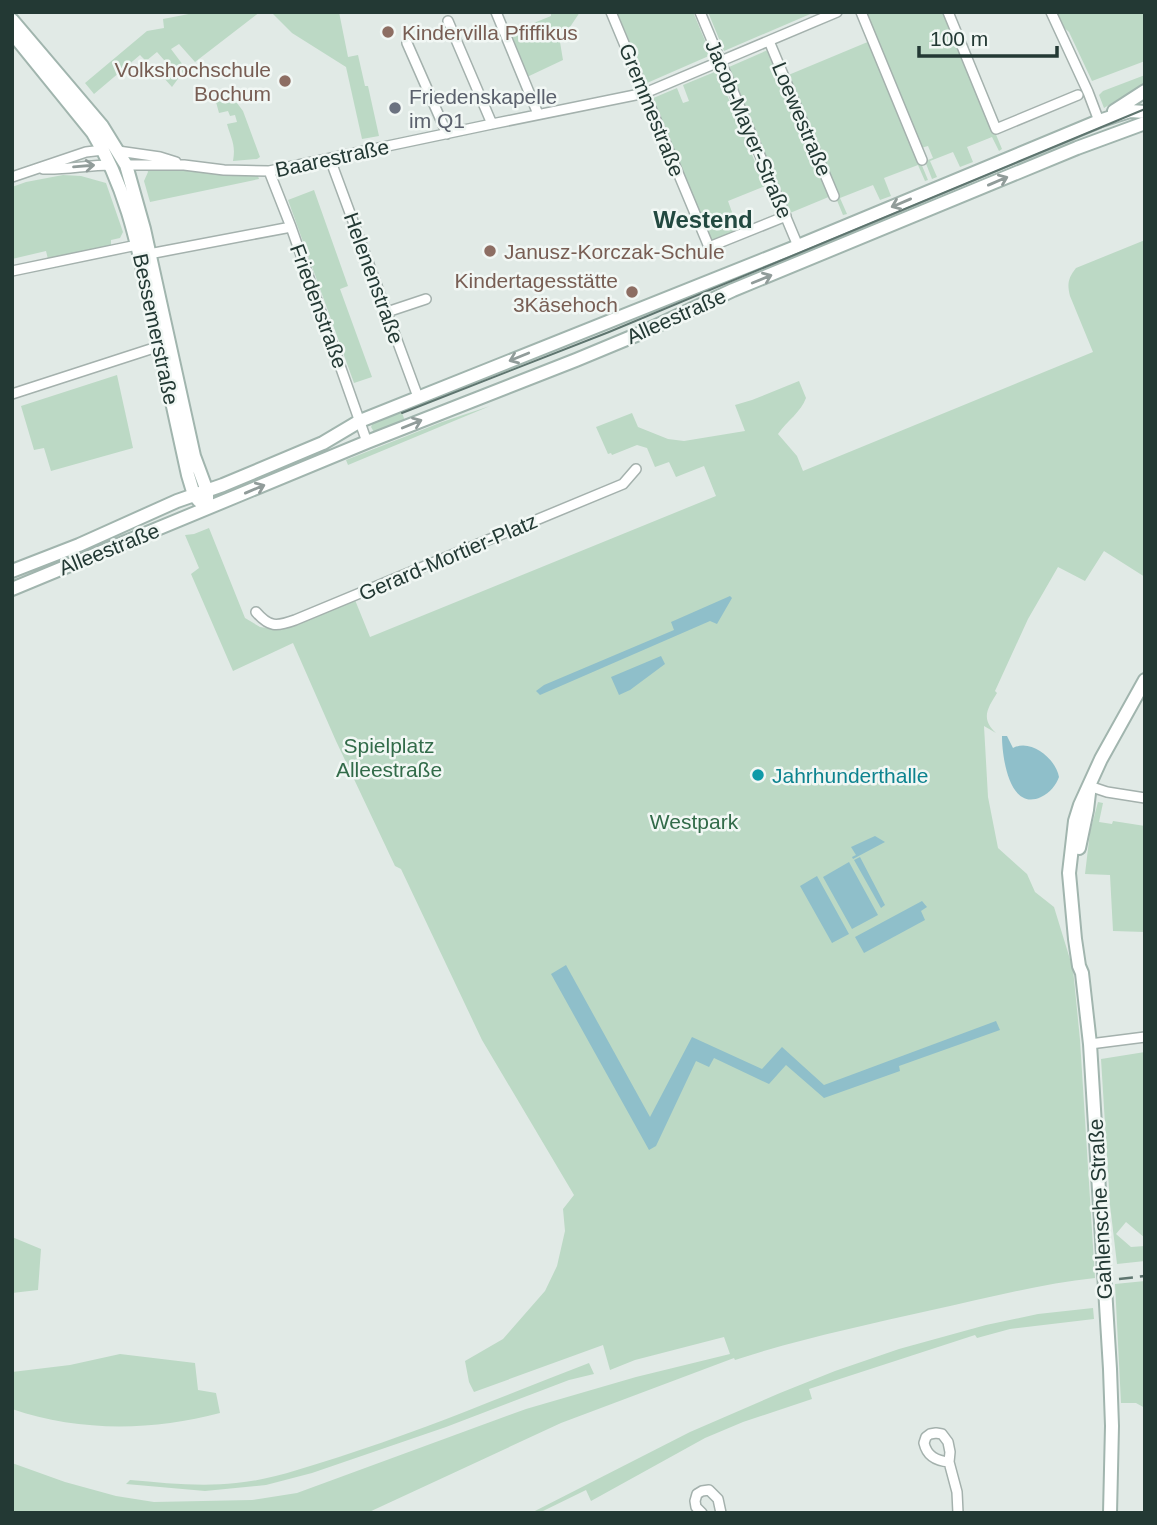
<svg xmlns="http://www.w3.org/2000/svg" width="1157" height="1525" font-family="Arial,sans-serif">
<rect width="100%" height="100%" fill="#e1eae6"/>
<!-- green -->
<path fill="#bcd9c5" d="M199,12H260L195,62L179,44L171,49L183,65L196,76L194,80L183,72L172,87L163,77L172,69L157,52L146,61L140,55L94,94L85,83L147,31L164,28L163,19Z
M271,12H339L348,57L358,55L365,86H368L379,136L362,139L346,67L292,33Z
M551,12H580L560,42L563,60L527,77L509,33L551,16Z
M617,12H693L711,55L647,83Z
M708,12H815L724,51Z
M865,12H945L1002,149L999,151L992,137L967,147L973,162L960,167L953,152L930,161L937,177L932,179L925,161L933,158L928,146L921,148Z
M1055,12H1142L1145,18V61L1092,81L1069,32L1061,25Z
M870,41L928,180L925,181L918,165L884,178L891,196L880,200L873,185L840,198L847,214L843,215L786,76Z
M770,49L831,196L790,213L729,67Z
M717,71L765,186L728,201L733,215L732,216L739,233L710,245L651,99L677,88L683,103L689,101L683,85Z
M1145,75V83L1104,108L1099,95L1103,91Z
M229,99L237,103L243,111L260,157L257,159L233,161C236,144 231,139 227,124L237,122L235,115L230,116L228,111L219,113L216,102Z
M150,168L258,176L259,179L150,202L144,181L148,172L147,169Z
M63,175L81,176L106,183L123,232L120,238L111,240V246L48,259L46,251L12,259V187L26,182Z
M314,190L348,286L340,289L372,377L354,383L288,200Z
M1145,240V577L1104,551L1085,581L1058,567L1028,619L995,691L997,693C988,708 980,718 996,733L984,726L988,797L998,848L1027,874L1035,892L1054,907L1073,969L1080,1040L1095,1278C1040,1284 986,1298 932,1310C866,1325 799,1339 735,1360L734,1358L561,1423L367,1513H12V1463L65,1482L116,1496L154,1502L252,1500L297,1493L526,1409L636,1377L730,1354L724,1337L635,1360L610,1370L603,1345L474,1392L469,1382L465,1361L503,1339L545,1291L557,1266L565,1231L563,1209L574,1195L482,1040L401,869L395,866L336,741L293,643L233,671L191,574L199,568L185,535L194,534L209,528L245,618L260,627L273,629L292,626L355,600L370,637L716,496L704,466L676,477L669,462L655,467L647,448L637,445L612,455L611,453L608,454L596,427L632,413L638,427L668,439L684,441L745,431L735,405L752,400L799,381L806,398C801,412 787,421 778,434L797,456L803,471L1093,352L1070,296C1067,284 1068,278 1076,268Z
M117,375L133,448L51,471L44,448L34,450L21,406Z
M490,406L348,465L346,460L442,422Z
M401,410L405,421L377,432H374L371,427L374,420Z
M1098,802L1103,803L1099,822L1112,824L1113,821L1145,826V932L1113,931L1110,875L1085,874L1090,832Z
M1145,1052V1238L1126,1222L1116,1234L1131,1247L1145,1246V1261L1117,1264L1110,1205L1101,1059Z
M12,1237L41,1249L38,1290L12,1293Z
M1145,1281V1408L1136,1403H1121L1115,1284Z
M1093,1308L1094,1319L1010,1329L977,1338L975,1335L809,1389L812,1399L743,1422L705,1438L591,1501L586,1490L539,1513H531L690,1432L780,1393L835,1371L899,1349L986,1325L1038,1314Z
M120,1354L195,1363L198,1390L216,1393L220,1413C152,1431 79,1432 12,1409V1372L70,1365Z
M589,1363L594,1374L569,1380L446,1427L312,1473L266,1485L205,1491L126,1484L130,1480C165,1483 201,1487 236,1483C271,1480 306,1467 339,1457C424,1430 506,1395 589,1363Z"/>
<!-- water -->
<path fill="#8fbfca" d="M730,596L732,598L717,624L710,621L540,695L536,691L544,685L674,630L671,622Z
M661,656L665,664L630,690L619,695L611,677Z
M1002,736H1007L1013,748C1031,738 1056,759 1059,777C1056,785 1050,793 1041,797C1009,812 1002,756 1002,736Z
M875,836L885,842L853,859L852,857L856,855L851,847Z
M860,857L885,905L881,908L854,860Z
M849,862L878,915L852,929L823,877Z
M817,876L849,934L832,943L800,886Z
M922,901L927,907L921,911L925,920L864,953L855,937Z
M566,965L650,1117L692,1037L762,1069L782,1047L824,1085L996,1021L1000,1030L899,1066L900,1071L824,1098L786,1065L769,1084L714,1058L709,1067L696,1061L656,1146L649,1150L551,974Z"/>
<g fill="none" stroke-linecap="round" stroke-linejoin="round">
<defs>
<path id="street" d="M496,12L538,114
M611,12L709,247L786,216
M700,12L798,246
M861,12L922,160
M948,12L996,129L1078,95
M1051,12L1088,92L1099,121
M448,21L492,124
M769,41L834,196
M407,43L447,134
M118,151L160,157L176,162
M330,159L418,397
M126,165H184L224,170L269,171L492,124L645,93L837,12
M43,169C66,170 87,165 111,165
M269,171L291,227L367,442
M12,177L86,152L103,150
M149,254L291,227
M12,271L137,245
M387,312L426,299
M12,394L160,346
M256,612C269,627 276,627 295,620L623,484L636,469
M1089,786L1107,792L1145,798
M1090,1044L1145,1037
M949,1462C936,1461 927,1456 924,1443L926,1437L930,1434L936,1433L942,1434L948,1442L950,1452L949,1462L957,1492L958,1513
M702,1513L696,1507L695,1501L697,1494L702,1491L709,1490L718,1499L721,1513"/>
<path id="secondary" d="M12,20L102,126L126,165L144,229L194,456L207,491V499
M12,33L93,133C125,185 137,242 150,301C163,359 175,417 188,475L194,495L199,501
M1114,111L1145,91
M12,571L79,545L177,501L223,485L323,443L360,421L798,246L1099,121L1130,111L1145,112
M12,589L367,442L576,360L641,333L733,290L1077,148L1145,123
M1079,848L1087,810L1089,793
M1110,1513L1112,1426L1110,1369L1090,1044L1082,973L1079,966L1075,939L1069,873L1075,821L1080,805L1101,759L1145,680"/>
</defs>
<!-- street casing -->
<use href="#street" stroke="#a4b1ad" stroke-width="12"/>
<!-- secondary casing -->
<use href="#secondary" stroke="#a1b5ae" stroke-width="16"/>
<!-- street -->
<use href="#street" stroke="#fff" stroke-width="9"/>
<!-- secondary -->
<use href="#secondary" stroke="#fff" stroke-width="12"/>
<!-- tram -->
<path stroke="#5e756f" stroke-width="2" d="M402,413L609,332L1145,109"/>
<!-- rail -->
<path stroke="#5e756f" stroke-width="2.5" stroke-dasharray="14 7" stroke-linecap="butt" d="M1119,1279L1145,1276"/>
</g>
<!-- one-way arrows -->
<defs><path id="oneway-shaft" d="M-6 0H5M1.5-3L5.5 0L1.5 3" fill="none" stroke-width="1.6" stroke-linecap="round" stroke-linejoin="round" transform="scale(1.75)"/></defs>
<g stroke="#919c9a">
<use href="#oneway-shaft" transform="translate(84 166) rotate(-5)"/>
<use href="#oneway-shaft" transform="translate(998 181) rotate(-23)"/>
<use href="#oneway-shaft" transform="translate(901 203) rotate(157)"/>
<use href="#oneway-shaft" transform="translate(762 279) rotate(-22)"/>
<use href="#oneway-shaft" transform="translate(519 357) rotate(158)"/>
<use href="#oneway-shaft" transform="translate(412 424) rotate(-22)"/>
<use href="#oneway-shaft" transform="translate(255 489) rotate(-23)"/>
</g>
<!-- markers -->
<g fill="#8d6e63" stroke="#f1f7f4" stroke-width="2.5">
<circle cx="388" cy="32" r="7"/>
<circle cx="285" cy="81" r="7"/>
<circle cx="490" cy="251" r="7"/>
<circle cx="632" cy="292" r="7"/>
</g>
<circle fill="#6b7280" stroke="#f1f7f4" stroke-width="2.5" cx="395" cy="108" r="7"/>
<circle fill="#0f9aa8" stroke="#f1f7f4" stroke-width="2.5" cx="758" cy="775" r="7"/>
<g text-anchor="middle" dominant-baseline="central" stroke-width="5" stroke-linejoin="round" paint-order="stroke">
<!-- education labels -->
<g font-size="21" fill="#785e54" stroke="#f1f7f4" text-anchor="start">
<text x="402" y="32">Kindervilla Pfiffikus</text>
<text x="271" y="69" text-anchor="end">Volkshochschule<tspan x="271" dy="24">Bochum</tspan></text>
<text x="504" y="251">Janusz-Korczak-Schule</text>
<text x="618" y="280" text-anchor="end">Kindertagesstätte<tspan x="618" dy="24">3Käsehoch</tspan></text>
</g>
<!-- worship labels -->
<g font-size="21" fill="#5b616d" stroke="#f1f7f4" text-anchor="start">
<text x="409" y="96">Friedenskapelle<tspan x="409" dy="24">im Q1</tspan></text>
</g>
<!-- street labels -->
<g font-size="21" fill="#233934" stroke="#f1f7f4">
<text transform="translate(652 110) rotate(68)">Gremmestraße</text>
<text transform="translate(802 119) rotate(67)">Loewestraße</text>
<text transform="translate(749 129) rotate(67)">Jacob-Mayer-Straße</text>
<text transform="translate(332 158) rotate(-12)">Baarestraße</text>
<text transform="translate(374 278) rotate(70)">Helenenstraße</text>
<text transform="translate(319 306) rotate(70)">Friedenstraße</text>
<text transform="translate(676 316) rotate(-24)">Alleestraße</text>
<text transform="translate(156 329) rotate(78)">Bessemerstraße</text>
<text transform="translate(109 549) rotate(-22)">Alleestraße</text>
<text transform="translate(448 557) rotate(-23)">Gerard-Mortier-Platz</text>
<text transform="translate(1100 1209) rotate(-93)">Gahlensche Straße</text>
</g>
<!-- park labels -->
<g font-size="21" fill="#326b49" stroke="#f1f7f4">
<text x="389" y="745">Spielplatz<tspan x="389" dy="24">Alleestraße</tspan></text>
<text x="694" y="821">Westpark</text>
</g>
<!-- culture labels -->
<g font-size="21" fill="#0d838f" stroke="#f1f7f4" text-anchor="start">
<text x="772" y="775">Jahrhunderthalle</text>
</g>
<!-- quarter labels -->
<g font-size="24" font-weight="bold" fill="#224940" stroke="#f1f7f4">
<text x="703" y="219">Westend</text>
</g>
</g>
<!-- border -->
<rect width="1157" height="1525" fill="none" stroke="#233934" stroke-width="28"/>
<!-- scale -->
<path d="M919 46v10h138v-10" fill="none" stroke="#233934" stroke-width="3.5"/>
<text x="930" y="46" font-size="21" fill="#233934" stroke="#f1f7f4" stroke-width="5" paint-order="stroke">100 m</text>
</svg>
